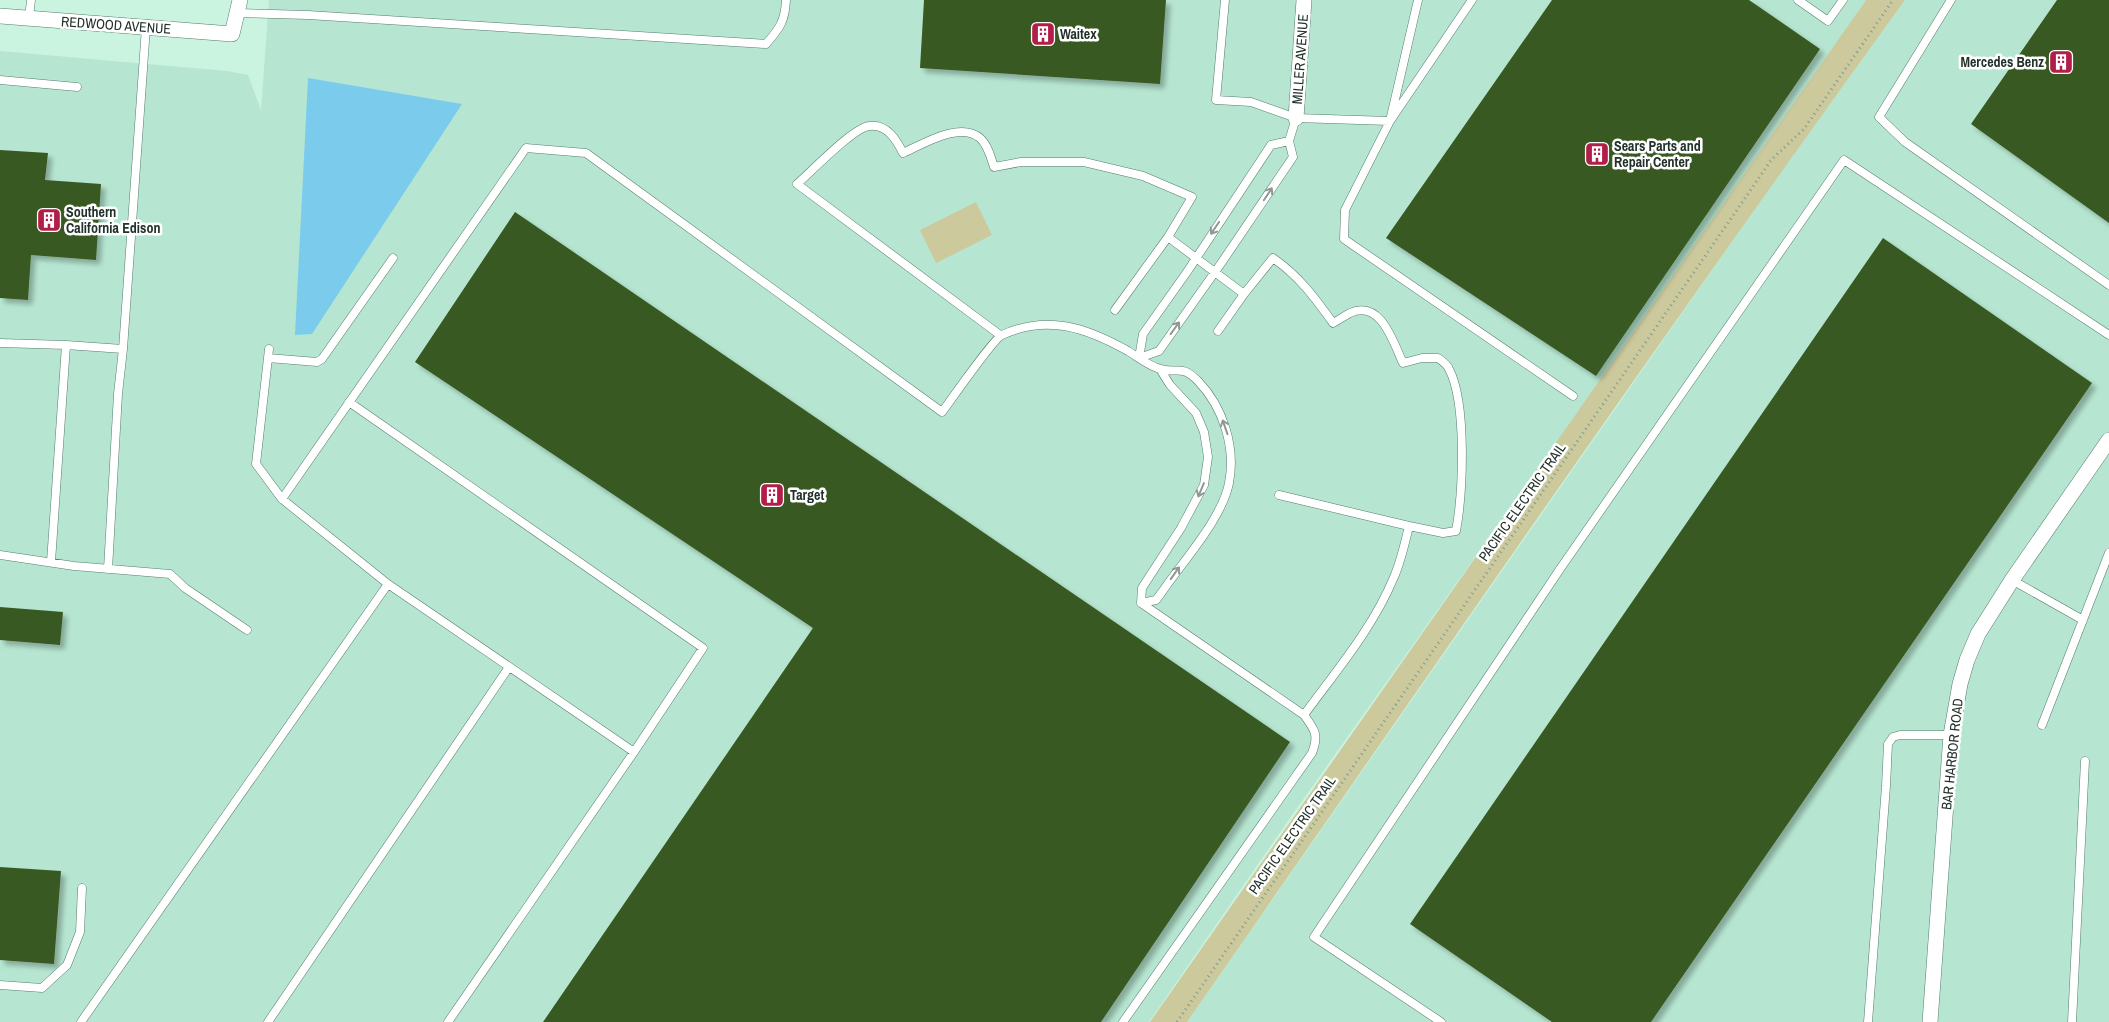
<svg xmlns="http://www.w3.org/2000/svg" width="2109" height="1022" font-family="'Archivo Narrow',sans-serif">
<defs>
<filter id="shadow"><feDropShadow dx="4.5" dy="4.5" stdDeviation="2.5" flood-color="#0004"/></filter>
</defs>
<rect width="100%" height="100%" fill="#caf3e0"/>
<!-- built -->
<path fill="#b6e6d1" d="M269,0H1866L1688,257L1290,818L1149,1022H0V51L227,71L248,75L261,110Z
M1905,0H2109V1022H1187L1782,170Z"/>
<!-- green -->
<path fill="#ccc99d" d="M1866,0H1905C1661,337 1425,680 1187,1022H1150Z
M976,202L992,235L936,263L920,230Z"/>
<!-- water -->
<path fill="#7bcbed" d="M308,78L462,104L312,334L295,335Z"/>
<!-- building -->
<path fill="#395a23" filter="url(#shadow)" d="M924,0H1166L1160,84L920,68Z
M1552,0H1749L1820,49L1596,376L1386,238Z
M2057,0H2109V223L1971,124Z
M0,150L48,153L45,180L101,184L96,260L31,255L28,300L0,298Z
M515,212L1290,742L1101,1022H543L813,628L415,362Z
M1883,238L2092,383L1651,1022H1552L1410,924Z
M0,607L63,612L60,645L0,640Z
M0,867L61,871L54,964L0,960Z"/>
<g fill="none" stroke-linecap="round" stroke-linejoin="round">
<defs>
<path id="lane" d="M1225,0L1216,100L1251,102L1296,118L1390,121L1472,0
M1418,0L1390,121L1345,210L1344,239L1573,396
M1798,0L1828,21L1843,0
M1951,0L1879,117L1905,142L2109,285
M237,13L308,15L766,44C780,28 785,21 786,0
M29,18L31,0
M0,80L77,87
M1115,310L1168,237
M1218,331L1244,294
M1000,335L797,184C812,171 853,128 869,126C887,123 897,141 903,153C923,144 960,121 980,138C988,145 991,158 994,167L1021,162H1084L1143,176L1192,197L1168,237L1244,294L1273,258C1299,276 1315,298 1333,323C1339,320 1344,316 1350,313C1381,299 1393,342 1403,363L1422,358H1438C1442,361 1447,364 1449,369C1467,403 1463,493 1456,531L1443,533L1409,526C1405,543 1401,561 1394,577C1373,628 1336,671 1304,715
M0,343L66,345L51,562
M66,345L123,349
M269,349L256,464L282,499
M268,358L317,362L322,359L393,258
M1139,358L1159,351L1222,262L1293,157L1289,141L1296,118
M1139,358L1143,334L1187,272L1271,145L1289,141
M349,402L703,648L634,752
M1279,495L1409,526
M0,555L74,566L170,574L185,588L247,630
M108,569L118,394L123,349L146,27
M2012,580L2083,620
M388,584L634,752L448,1022
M1141,603L1142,588L1181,528L1204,485L1208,457L1204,432L1196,413L1170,385L1160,369
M2042,725L2109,553
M0,985L42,988L67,965L80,932L82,888
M81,1022L388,584L282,499L526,148L586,153L942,412C951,400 994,338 1002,335C1048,314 1087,328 1128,351C1138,357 1150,367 1161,369C1179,374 1181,364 1198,381C1223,407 1236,447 1229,483C1222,519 1183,561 1162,592L1156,600L1141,603
M268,1022L509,667
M1123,1022L1312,753C1319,735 1315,730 1304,715L1141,603
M1441,1022L1314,937L1560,569L1844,160L2109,335
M1868,1022L1886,786L1888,744L1893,737L1900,735H1951
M2072,1022L2085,761"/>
<path id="street" d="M0,16L232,34L240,0
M1296,118L1304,0
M1930,1022L1951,735L1960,684L1967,660L1978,634L2012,580L2109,440"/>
</defs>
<!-- lane casing -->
<use href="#lane" stroke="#577c6c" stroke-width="9"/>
<!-- street casing -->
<use href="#street" stroke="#577c6c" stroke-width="16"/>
<!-- path -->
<path stroke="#7e9b8d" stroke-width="3" stroke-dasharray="1 4" stroke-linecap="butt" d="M1177,1022L1772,159L1804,129L1893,0"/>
<!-- lane -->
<use href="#lane" stroke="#fff" stroke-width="8"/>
<!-- street -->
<use href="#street" stroke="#fff" stroke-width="15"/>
</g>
<!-- one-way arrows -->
<defs><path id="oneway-shaft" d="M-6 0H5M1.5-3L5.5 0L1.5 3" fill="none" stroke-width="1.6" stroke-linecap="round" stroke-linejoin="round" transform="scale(1.25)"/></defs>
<g stroke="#909894">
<use href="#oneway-shaft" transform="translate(1268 194) rotate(-56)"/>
<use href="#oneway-shaft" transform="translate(1215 228) rotate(124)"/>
<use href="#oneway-shaft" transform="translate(1175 328) rotate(-54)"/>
<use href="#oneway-shaft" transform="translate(1225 427) rotate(-109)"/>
<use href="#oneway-shaft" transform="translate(1201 490) rotate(113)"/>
<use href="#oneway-shaft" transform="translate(1175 573) rotate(-55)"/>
</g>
<!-- icons -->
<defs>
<symbol id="building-square" viewBox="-11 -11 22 22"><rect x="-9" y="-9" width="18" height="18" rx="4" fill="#b11e48" stroke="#fff"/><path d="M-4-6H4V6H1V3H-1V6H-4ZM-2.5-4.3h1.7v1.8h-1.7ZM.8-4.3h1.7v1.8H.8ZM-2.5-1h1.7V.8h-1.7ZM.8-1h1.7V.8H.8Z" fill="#fff"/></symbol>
</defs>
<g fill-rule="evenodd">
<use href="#building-square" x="1029" y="20" width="28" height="28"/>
<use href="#building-square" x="2047" y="48" width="28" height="28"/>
<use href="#building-square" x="1583" y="140" width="28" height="28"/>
<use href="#building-square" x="35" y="206" width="28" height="28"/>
<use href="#building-square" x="758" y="481" width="28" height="28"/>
</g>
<g text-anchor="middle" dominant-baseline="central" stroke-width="5" stroke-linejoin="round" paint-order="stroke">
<!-- street labels -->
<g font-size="14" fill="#22312a" stroke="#fff">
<text transform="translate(116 25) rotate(4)">REDWOOD AVENUE</text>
<text transform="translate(1300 59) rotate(-86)">MILLER AVENUE</text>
<text transform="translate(1522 502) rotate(-55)">PACIFIC ELECTRIC TRAIL</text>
<text transform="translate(1952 754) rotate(-84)">BAR HARBOR ROAD</text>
<text transform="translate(1292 835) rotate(-55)">PACIFIC ELECTRIC TRAIL</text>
</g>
<!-- poi labels -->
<g font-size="14" font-weight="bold" fill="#22312a" stroke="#fff" text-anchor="start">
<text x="1060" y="34">Waitex</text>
<text x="2044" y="62" text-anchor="end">Mercedes Benz</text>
<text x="1614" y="146">Sears Parts and<tspan x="1614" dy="16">Repair Center</tspan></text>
<text x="66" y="212">Southern<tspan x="66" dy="16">California Edison</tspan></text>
<text x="790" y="495">Target</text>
</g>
</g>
</svg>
